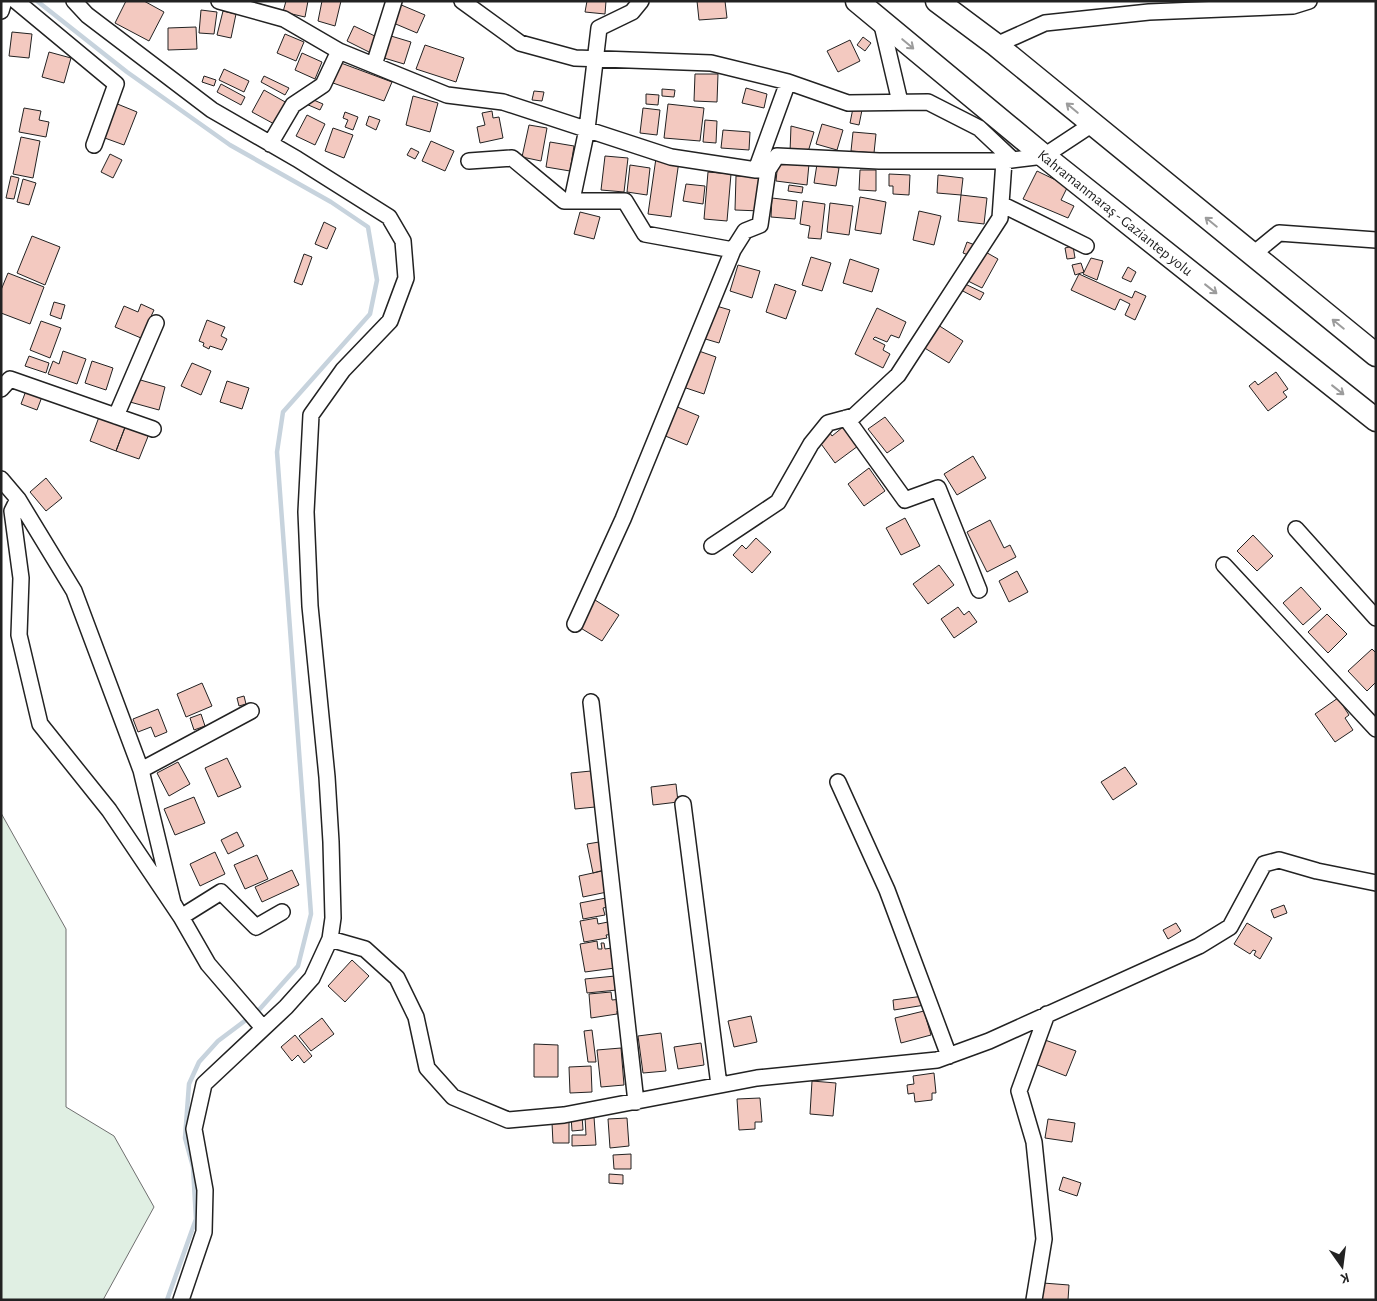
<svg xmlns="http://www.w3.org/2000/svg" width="1377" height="1301" font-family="'Alegreya Sans',sans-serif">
<rect width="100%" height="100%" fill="#fff"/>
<!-- green -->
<path fill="#e0efe3" stroke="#6f6f6f" d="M1,813L66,929V1107L114,1136L154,1207L103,1300H1Z"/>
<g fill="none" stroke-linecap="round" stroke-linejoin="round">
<!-- stream -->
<path stroke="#c7d3dd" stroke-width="4.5" d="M37,1L127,72L230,145L331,202L368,227L377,280L370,314L283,412L277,452L311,914L298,966L258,1011L218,1041L199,1062L189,1084L185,1138L193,1167L196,1219L167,1300"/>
</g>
<!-- building -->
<path fill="#f3c9c0" stroke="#222" d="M126,1H144L164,12L149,41L115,23Z
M286,1H308L305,17L283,12Z
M322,1H341L335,26L318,21Z
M587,1H606L605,14L585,12Z
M697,1H725L727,18L699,20Z
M399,4L425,15L417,33L391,22Z
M201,10L217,12L214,34L199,33Z
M223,11L236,14L231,38L217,35Z
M354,26L379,38L371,53L347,41Z
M196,27L197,49L168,50V28Z
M12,32L32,34L29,58L9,56Z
M285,34L304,42L296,61L277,53Z
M391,36L411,42L404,64L384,58Z
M863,37L871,43L865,51L857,45Z
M850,40L860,61L838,72L827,51Z
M425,45L464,58L456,82L416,69Z
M49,52L71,58L64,83L42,77Z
M302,53L322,62L315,79L295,70Z
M341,63L392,82L384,101L333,83Z
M224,69L249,81L244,92L219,80Z
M695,74H718L717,102L694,101Z
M204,76L216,80L214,86L202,82Z
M264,76L289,88L285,95L261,82Z
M221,84L245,97L241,105L217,92Z
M746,88L767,94L764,108L742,103Z
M662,89L675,90L674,97L662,96Z
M264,90L287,103L276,125L252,112Z
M534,91L544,92L542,101L532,100Z
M646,94L659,95L658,105L646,104Z
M413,96L438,103L430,132L406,125Z
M309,98L323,104L320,110L306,104Z
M115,103L137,112L124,145L102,137Z
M668,104L704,108L700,141L664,138Z
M24,108L41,111L39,120L49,122L46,137L19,132Z
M643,108L660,110L657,135L640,133Z
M853,108L862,110L859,125L850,123Z
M492,111L493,118L499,117L503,138L480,143L477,127L485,125L482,113Z
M345,112L358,117L353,130L345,127L348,120L343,118Z
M307,115L325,124L315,145L296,136Z
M369,116L380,120L376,130L366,125Z
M705,120L717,121L716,143L703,142Z
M822,124L843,130L837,150L816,144Z
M529,125L547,128L541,161L522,157Z
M791,126L814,132L808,152H790Z
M333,128L353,135L344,158L325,151Z
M723,130L750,132L749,150L721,148Z
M853,132L876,134L874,153L851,151Z
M21,137L40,141L33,178L13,174Z
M431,141L454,151L445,171L422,161Z
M550,142L574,146L570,171L546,167Z
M411,148L419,152L415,159L407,155Z
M110,154L122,160L113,178L101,172Z
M605,156L628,158L624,192L601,190Z
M656,158L679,161L671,217L648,214Z
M778,161L809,164L807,185L776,181Z
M817,164L839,168L836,186L814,183Z
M630,165L650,168L647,195L627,192Z
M860,170H876V191L859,190Z
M1037,171L1068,186L1061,200L1074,206L1068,218L1023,199Z
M708,172L731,174L727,221L704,219Z
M889,174L910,175L909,195L893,194V186H889Z
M938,175L963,178L961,195L937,193Z
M11,176L19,178L14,199L6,198Z
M736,176L763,177L761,211L735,210Z
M23,179L36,183L29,205L17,202Z
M686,184L705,186L703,204L683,201Z
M789,185L803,187L802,193L788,191Z
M961,195L987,198L984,224L958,221Z
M860,197L886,202L881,234L855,230Z
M772,198L797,201L795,219L771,217Z
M803,201L825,204L821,239L808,238L810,226L800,224Z
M830,203L853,206L849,235L827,232Z
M919,211L941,216L934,245L913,240Z
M580,212L600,217L594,239L574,234Z
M324,222L336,228L327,249L315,244Z
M32,236L60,247L45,285L17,273Z
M967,242L975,245L971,256L963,253Z
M1073,246L1075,258L1067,259L1065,248Z
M982,250L998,259L982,288L966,280Z
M304,254L312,257L302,285L294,282Z
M811,257L831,263L822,291L802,285Z
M1091,258L1103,261L1097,280L1083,274Z
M850,259L879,269L872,292L843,283Z
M1081,263L1084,272L1075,275L1072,265Z
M738,265L760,271L752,298L730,291Z
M1128,267L1136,272L1131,282L1122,278Z
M8,273L44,287L30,324L1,313V290Z
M1079,274L1132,298L1135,291L1146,296L1135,320L1125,315L1130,304L1120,299L1115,310L1071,290Z
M963,283L984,293L980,300L959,289Z
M775,284L796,291L786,319L766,312Z
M54,302L65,305L61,319L50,315Z
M141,304L154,310L141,338L115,327L124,306L138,312Z
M713,305L730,310L719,343L702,338Z
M877,308L906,322L899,338L891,335L887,342L875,337L873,339L885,345L883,350L890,354L883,368L855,354Z
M207,320L225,327L221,336L227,339L222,350L210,346L209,349L203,346L204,343L199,341Z
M41,321L61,328L50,358L30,350Z
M938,325L963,341L949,363L923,347Z
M696,350L716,357L704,394L683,387Z
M63,351L86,359L77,384L48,374L53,361L59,364Z
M29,356L49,363L46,373L25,366Z
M92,361L113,368L106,390L85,383Z
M192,363L211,371L201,395L181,386Z
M1276,372L1288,389L1283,392L1287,397L1268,411L1249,386L1255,381L1258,385Z
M137,379L165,387L159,410L130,402Z
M227,381L249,388L242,409L220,402Z
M27,388L43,394L37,410L21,404Z
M675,406L699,416L687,445L663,435Z
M99,417L125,427L116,451L90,441Z
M885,417L904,441L887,453L868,429Z
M126,425L149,434L139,459L116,451Z
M843,427L858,446L835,463L819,441L830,433L832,436Z
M973,456L986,478L957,495L944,474Z
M869,468L885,491L864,506L848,484Z
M46,478L62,498L46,511L30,492Z
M905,518L920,546L901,555L886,528Z
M990,520L1004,548L1010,545L1016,557L987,572L967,532Z
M1253,535L1273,556L1257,571L1237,551Z
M756,538L771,552L752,573L733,555L742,545L746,549Z
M939,565L954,585L928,604L913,584Z
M1017,571L1028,592L1009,602L999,581Z
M1301,587L1321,609L1303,625L1283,603Z
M595,600L619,615L602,641L579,627Z
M958,607L964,615L969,611L977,622L954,638L941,619Z
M1327,614L1347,634L1328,653L1308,632Z
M1372,649L1376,653V682L1367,691L1348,671Z
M202,683L212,706L186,717L177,694Z
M244,696L246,704L239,706L237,698Z
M1338,698L1349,715L1345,718L1353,730L1335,742L1315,714Z
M158,709L167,732L155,737L151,727L138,732L133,719Z
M201,714L205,726L194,730L190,718Z
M227,758L241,787L218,797L205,768Z
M178,762L190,784L169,796L157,773Z
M1125,767L1137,784L1113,800L1101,782Z
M591,771L595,807L575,809L571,773Z
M676,784L678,802L653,805L651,787Z
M194,797L205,823L175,835L164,809Z
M237,832L244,846L228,854L221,840Z
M599,842L604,870L593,873L587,844Z
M215,852L225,874L200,886L190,864Z
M257,855L268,879L245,889L234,865Z
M292,870L299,885L262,902L255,887Z
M602,871L607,892L583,897L579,876Z
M606,898L608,907L603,908L605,915L583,919L580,903Z
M1284,905L1287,913L1274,918L1271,910Z
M597,918L598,924L613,921L615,934L606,935L607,938L584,942L580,921Z
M1176,923L1181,931L1168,939L1163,930Z
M1247,923L1272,938L1260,959L1254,955L1256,951L1253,950L1250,954L1234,944Z
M597,941L598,949H602L601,943H604L605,949L612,948L615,968L585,972L580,944Z
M352,960L369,976L345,1002L328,986Z
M615,976L617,990L587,993L585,979Z
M611,992L612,1000L622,999L623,1010L617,1011V1014L591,1018L589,994Z
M924,996L925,1005L894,1010L893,1000Z
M924,1011L931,1035L901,1043L895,1018Z
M751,1016L757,1042L734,1047L728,1021Z
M322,1018L334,1034L311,1051L299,1036Z
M592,1030L596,1062H588L584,1031Z
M661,1033L666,1071L643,1073L638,1036Z
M295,1035L312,1056L304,1063L298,1055L292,1061L281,1047Z
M1045,1040L1076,1051L1066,1076L1035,1064Z
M701,1043L704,1065L678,1069L674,1047Z
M534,1044L558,1045V1077H534Z
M621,1048L624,1085L601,1087L597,1050Z
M591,1066L592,1092L570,1093L569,1067Z
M934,1073L936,1093H932V1100L915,1102L914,1093L908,1094L907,1085L914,1084L913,1076Z
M812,1081L836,1083L833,1116L810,1114Z
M760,1098L762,1122H755V1129L739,1130L737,1099Z
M582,1115L583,1130L572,1131L571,1116Z
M585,1117H594L596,1145L572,1146V1135H586Z
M627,1118L629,1146L610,1148L608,1119Z
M1048,1119L1075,1123L1072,1142L1045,1138Z
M569,1122V1143H553L552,1123Z
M631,1154V1169H614L613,1155Z
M609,1174L623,1175V1184L609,1183Z
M1063,1177L1081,1183L1077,1196L1059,1190Z
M1043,1283L1069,1285L1068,1300H1041Z"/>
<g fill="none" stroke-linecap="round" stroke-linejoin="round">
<defs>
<path id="minor" d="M16,1L116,84L94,145
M74,1L87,15L212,110L297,159L389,217L403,241L406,278L390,321L343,370L311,415L306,512L310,606L327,777L331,842L333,918L330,939L312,978L286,1007L204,1084L194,1129L205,1190L204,1232L181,1300
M219,1L284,19L339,51L447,95L503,102L671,157L756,170H768L777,156L879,161H1004L1044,156L1091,125
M462,1L520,43L575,58L711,63L788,82L848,103L928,102L979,128L1013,160
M1,11L4,1
M881,21L900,102
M996,45L1045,23L1149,12L1293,6L1309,1
M374,65L394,1
M270,144L293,105L323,85L339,51
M469,161L512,158L564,201H625L645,234L733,250
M756,170L788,82
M572,200L587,129L599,28L632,12L641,1
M1001,204L1086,246
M1252,255L1279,233L1376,240
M1,389L10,379L153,429
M116,416L156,323
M846,418L905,500L938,488L979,590
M1,479L18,499L74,591L141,770L173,903L208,964L263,1028
M18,499L12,511L21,578L19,635L40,724L109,810L181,917L221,892L256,927L282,912
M1296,529L1376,618
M712,546L778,502L811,444L828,423L854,416L898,375L1000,218L1004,161
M1224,565L1376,729
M575,624L623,519L733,250L745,231L760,225L768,170
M591,702L636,1102
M141,770L251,711
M838,782L887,890L949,1056
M683,804L719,1085
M330,939L365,949L397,978L416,1017L427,1068L453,1097L508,1120L564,1115L757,1078L937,1060L989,1041L1199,946L1230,927L1264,864L1279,860L1317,871L1376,883
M1034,1300L1044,1239L1034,1142L1019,1091L1047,1014"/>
<g id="highway">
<path id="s1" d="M857,1L1044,156L1376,420"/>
<path d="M937,1L996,45L1376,355"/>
</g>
</defs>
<!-- minor casing -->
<use href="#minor" stroke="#222" stroke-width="18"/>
<!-- highway casing -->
<use href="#highway" stroke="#222" stroke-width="25"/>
<!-- minor -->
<use href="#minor" stroke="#fff" stroke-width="15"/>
<!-- highway -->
<use href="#highway" stroke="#fff" stroke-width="22"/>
</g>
<!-- one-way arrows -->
<defs><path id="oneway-shaft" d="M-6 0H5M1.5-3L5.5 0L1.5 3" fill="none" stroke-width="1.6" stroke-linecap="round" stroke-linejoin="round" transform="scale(1.25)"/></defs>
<g stroke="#9c9c9c">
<use href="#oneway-shaft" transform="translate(908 44) rotate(40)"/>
<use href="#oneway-shaft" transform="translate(1072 108) rotate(-140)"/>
<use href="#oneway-shaft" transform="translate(1211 222) rotate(-141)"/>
<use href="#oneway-shaft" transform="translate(1211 289) rotate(38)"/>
<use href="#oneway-shaft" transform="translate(1338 324) rotate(-141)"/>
<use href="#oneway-shaft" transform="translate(1338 390) rotate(38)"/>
</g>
<g text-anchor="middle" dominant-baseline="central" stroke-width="4" stroke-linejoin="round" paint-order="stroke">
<!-- street labels -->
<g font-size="15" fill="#222" stroke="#fff">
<text stroke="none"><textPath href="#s1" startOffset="334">Kahramanmaraş - Gaziantep yolu</textPath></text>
</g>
</g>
<!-- border -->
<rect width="1377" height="1301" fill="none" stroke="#222222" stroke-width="5"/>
<!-- north arrow -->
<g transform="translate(1342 1266) rotate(166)" stroke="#ffffff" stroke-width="4" paint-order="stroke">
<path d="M0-4L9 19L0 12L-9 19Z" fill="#222222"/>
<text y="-8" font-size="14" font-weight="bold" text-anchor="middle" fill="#222222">K</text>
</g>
</svg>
